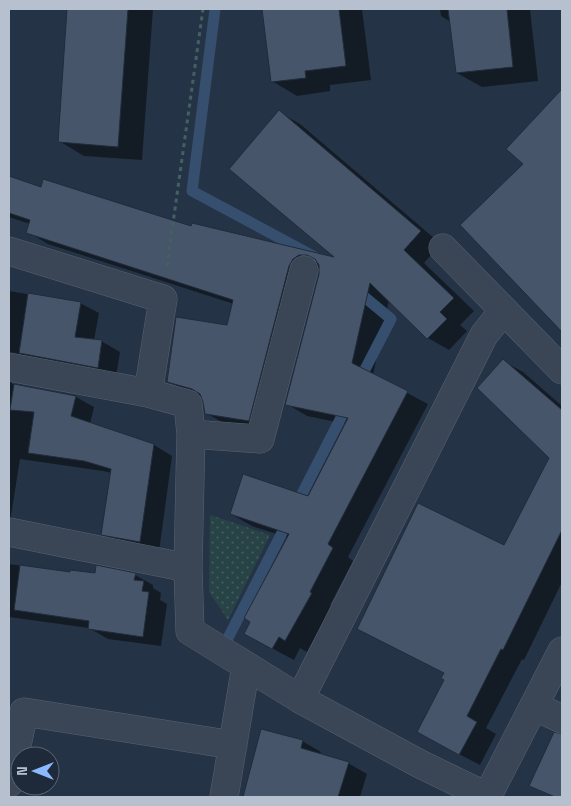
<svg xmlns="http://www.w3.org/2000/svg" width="571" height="806" font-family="'Space Grotesk',sans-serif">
<defs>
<pattern id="park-dots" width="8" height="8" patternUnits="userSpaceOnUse" patternTransform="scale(1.25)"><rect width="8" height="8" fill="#274346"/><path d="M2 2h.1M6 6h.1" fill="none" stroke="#445c60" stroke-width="1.8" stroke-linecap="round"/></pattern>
</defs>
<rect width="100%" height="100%" fill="#253346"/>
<!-- park -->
<path fill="url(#park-dots)" d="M210,515L270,535L228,620L209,592Z"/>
<!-- shadow -->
<path fill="#0007" d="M68,9H153L142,160L84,156L59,141Z
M264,9H362L371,80L330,85V91L297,96L272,81Z
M440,9H530L538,81L482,87L457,73L451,22L441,16Z
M562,90V332L462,225L525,164L508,149Z
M279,112L300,124L441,244L424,263L474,311L460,325L467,331L449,350L428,338L389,300L373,375L428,404L348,557L353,561L330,605L332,606L307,652L300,648L294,660L266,645L289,538L252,526L231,514L308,497L346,424L307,416L287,404L320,274V267L314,270L269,432L227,425L206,413L203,397L189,393L168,381L228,327L234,304L48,244L28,232L30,224L9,217V178L42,189L192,228L339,260Z
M9,291L80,303L99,313L94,340L101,341L120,352L116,377L12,375V384L76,397L94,407L90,424L154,445L172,456L159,552L120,544L102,534L112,473L103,471L20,459L9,528Z
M503,361L523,372L562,406V470L479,388Z
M547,464L562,472V582L524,660L522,659L486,728L496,734L480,765L438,743L445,673L358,629L505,547Z
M9,564L71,573L135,575L153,585V588L161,593L160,600L167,604L161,646L108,639L89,628L9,617Z
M262,730L302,741L321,752L320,755L348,763L367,774L360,797H244Z
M551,742L562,747V797H553L531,785Z"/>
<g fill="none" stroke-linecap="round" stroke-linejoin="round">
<!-- stream -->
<path stroke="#374f6e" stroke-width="11" d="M215,9L192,191L315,257
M355,289L391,319L358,383
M226,642L348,404"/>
</g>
<!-- building -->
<path fill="#46556a" stroke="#202c3c" d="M67,9H128L118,147L58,142Z
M262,9H339L346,66L305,71L306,78L271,82Z
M448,9H507L513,67L456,73Z
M562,89V332L460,225L523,164L506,149Z
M279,110L421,231L404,250L454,298L440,312L447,319L427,339L370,283L352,363L408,391L328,544L333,548L310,592L312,593L285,641L279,637L272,649L244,634L250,622L244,618L289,534L230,514L243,474L308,496L348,418L285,405L319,274V265L315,259L307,255H299L293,259L289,266L249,421L205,414L203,402L200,394L192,389L167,382L176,317L227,325L233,300L26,233L30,220L9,213V176L41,187L43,179L191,226L192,223L334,257L229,169Z
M28,293L81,302L75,337L102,340L98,368L19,353Z
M503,359L562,410V530L503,650L501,649L467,716L477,722L459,755L417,732L444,680L441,678L444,673L357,629L418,503L504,545L549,458L477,388Z
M14,384L76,396L71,416L154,444L140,542L101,535L111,469L84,461L28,453L34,412L10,410Z
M20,565L70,572V570L95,573L96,565L136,573L134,580L144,581L142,591L149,592L143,637L88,629L89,621L14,610Z
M261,729L303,740L301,748L349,762L338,797H243Z
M554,732L562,734V797H555L529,786Z"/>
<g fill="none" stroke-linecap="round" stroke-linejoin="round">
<defs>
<path id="minor" d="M443,248L562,370
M9,251L163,299L148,393
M9,367L148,393L188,404L191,434L188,568L190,631L300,699L420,764L488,797
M191,434L260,439L304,270
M9,532L188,568
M300,699L484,335L503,311
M534,706L562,719
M9,783L24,712L233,745
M224,797L246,666
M487,797L562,651"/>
</defs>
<!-- minor casing -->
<use href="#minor" stroke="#586372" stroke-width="29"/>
<!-- path -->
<path stroke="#456062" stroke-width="3" stroke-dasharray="4 4" stroke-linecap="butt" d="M167,266L203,9"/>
<!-- minor -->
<use href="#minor" stroke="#3a4555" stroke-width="28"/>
</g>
<!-- border -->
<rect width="571" height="806" fill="none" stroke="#b7c0ce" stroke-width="20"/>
<!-- north arrow -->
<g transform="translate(35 771) rotate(270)"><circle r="24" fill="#1e2a3a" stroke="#5b6675"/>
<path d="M0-4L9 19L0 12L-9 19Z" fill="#8bb9ff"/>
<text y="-8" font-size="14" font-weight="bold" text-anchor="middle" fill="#b7c0ce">N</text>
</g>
</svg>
